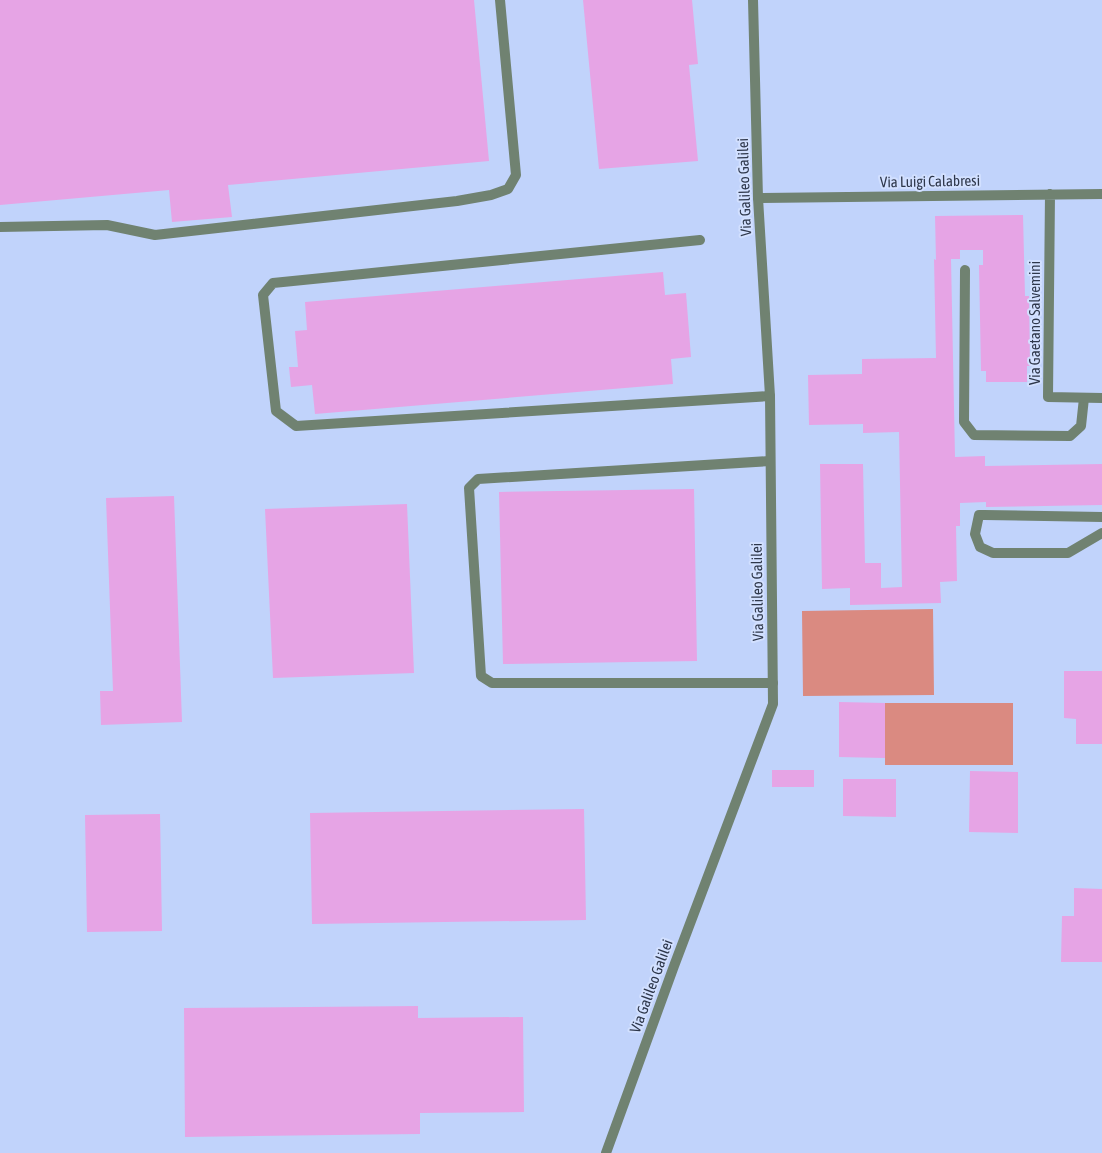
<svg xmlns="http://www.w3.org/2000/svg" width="1102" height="1153" font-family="'Asap Condensed',sans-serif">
<rect width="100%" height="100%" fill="#c1d3fb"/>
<!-- green -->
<path fill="#da8a81" d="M933,609L934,695L803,696L802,611Z
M885,703H1013V765H885Z"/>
<!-- building -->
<path fill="#e6a4e5" d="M0,0H474L489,161L228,185L232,217L172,222L169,190L0,205Z
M583,0H692L698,64L689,65L698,161L599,169Z
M1023,215L1025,296H1029L1030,366H1027V382H986V371H981L979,265H983V250H960V259H951L955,457L985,456V466L1102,464V505L986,507V502L960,503V526H956L957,581L940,582L941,603L850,605V588L822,589L820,464H863L865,563H881V588L902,587L899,432L863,433V424L809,425L808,375L862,374V359L936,358L934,259L936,260L935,216Z
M663,272L665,295L686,293L691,357L671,359L673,384L315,414L312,385L291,387L289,367H298L295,331L307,330L305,302Z
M694,489L697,661L503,664L499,492Z
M174,496L182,722L101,725L100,691H113L106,498Z
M407,504L414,673L273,678L265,509Z
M1064,671H1102V744H1076V719L1064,718Z
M839,702L885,703V758L839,757Z
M772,770H814V787H772Z
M970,771L1018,772V833L969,832Z
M843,779H896V817L843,816Z
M584,809L586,920L312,924L310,813Z
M160,814L162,931L87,932L85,815Z
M1074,888L1102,889V962H1061L1062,916H1074Z
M418,1006V1018L523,1017L524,1112L420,1113V1134L185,1137L184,1008Z"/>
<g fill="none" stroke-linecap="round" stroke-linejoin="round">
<!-- service -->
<path stroke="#708271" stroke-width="10" d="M0,227L107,225L155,235L457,201L491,195L508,189L516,175L500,0
M700,240L273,283L263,295L276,411L296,426L770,396
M965,270L964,422L974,435L1070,436L1081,426L1084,398
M770,461L478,479L469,488L481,676L492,683H773
M1102,517L984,515H979L975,534L980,547L993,553H1068L1102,533"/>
<!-- minor -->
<path stroke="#708271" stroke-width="10" d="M1050,194L1048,397L1102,398
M758,198L1102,194"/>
<!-- tertiary -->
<path stroke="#708271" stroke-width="10" d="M606,1153L674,966L773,704L770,396L758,198L753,0"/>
</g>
<g text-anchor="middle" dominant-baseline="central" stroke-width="4" stroke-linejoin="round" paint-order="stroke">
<!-- street labels -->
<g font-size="15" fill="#2e374b" stroke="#d2e0ff">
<text transform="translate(930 181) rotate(-1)">Via Luigi Calabresi</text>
<text transform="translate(744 187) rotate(-92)">Via Galileo Galilei</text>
<text transform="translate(1034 323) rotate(-90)">Via Gaetano Salvemini</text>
<text transform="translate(757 592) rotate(-91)">Via Galileo Galilei</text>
<text transform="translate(651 986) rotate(-70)">Via Galileo Galilei</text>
</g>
</g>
</svg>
